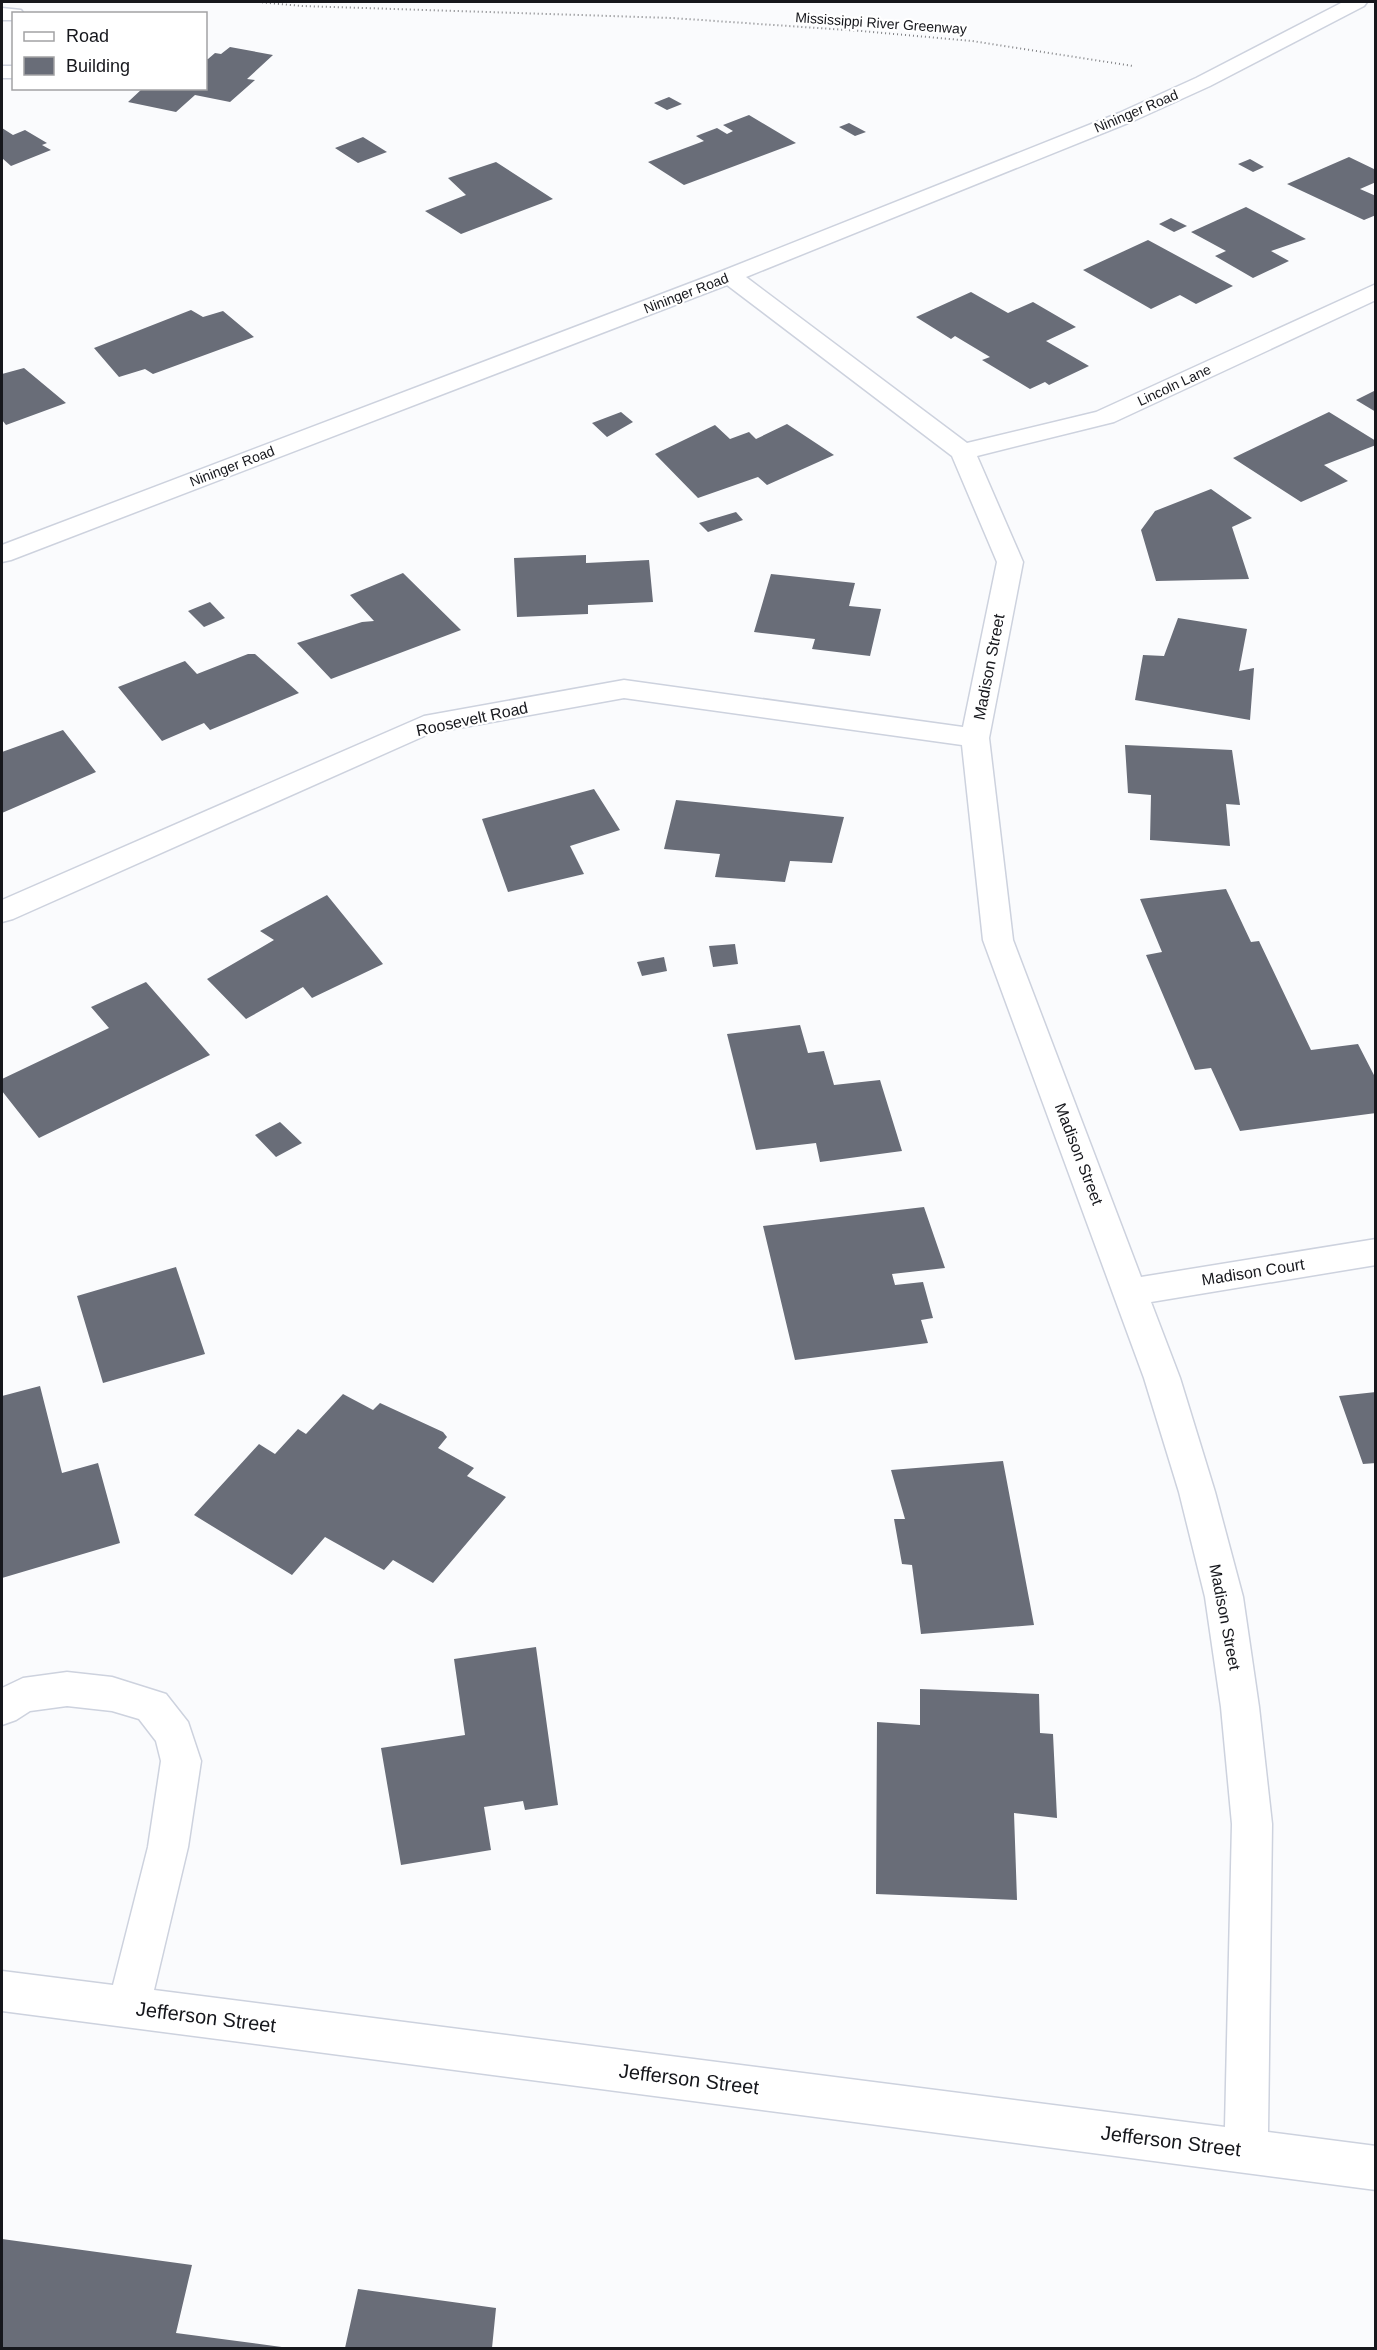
<svg xmlns="http://www.w3.org/2000/svg" width="1377" height="2350" font-family="Helvetica,sans-serif">
<rect width="100%" height="100%" fill="#fafbfd"/>
<!-- building -->
<path fill="#696d78" d="M230,47L273,55L247,79L255,80L230,102L195,95L176,112L128,102L143,88H206V59H208L215,53L221,54Z
M669,97L682,104L667,110L654,103Z
M749,115L796,143L684,185L648,162L704,141L696,136L717,128L727,134L733,131L723,125Z
M849,123L866,132L855,136L839,127Z
M2,128L13,135L25,130L47,143L42,145L51,150L11,166L2,158Z
M363,137L387,152L358,163L335,148Z
M1349,157L1376,170V182L1360,189L1376,196V215L1364,220L1287,184Z
M1250,159L1264,167L1253,172L1238,164Z
M496,162L553,199L461,234L425,211L466,195L448,178Z
M1246,207L1306,239L1271,251L1289,261L1253,278L1215,256L1226,251L1191,232Z
M1171,218L1187,226L1174,232L1159,224Z
M1148,240L1233,286L1196,304L1180,295L1151,309L1083,270Z
M971,292L1008,313L1033,302L1076,327L1046,341L1089,366L1049,385L1045,382L1030,389L982,360L990,357L955,336L951,339L916,317Z
M191,310L203,317L223,311L254,337L153,374L145,369L119,377L94,348Z
M24,368L66,403L6,425L2,420V374Z
M1376,390V412L1356,400Z
M621,412L633,422L607,437L592,423Z
M1329,412L1376,441V445L1324,465L1348,481L1301,502L1233,458Z
M787,424L834,455L767,485L758,477L698,498L655,454L715,425L730,439L749,432L756,439Z
M1211,489L1252,518L1232,527L1249,579L1156,581L1141,530L1155,511Z
M736,512L743,520L708,532L699,523Z
M586,555V563L649,560L653,602L588,605V614L517,617L514,558Z
M403,573L461,630L331,679L297,643L362,622L374,621L350,595Z
M771,574L855,583L849,606L881,609L870,656L812,649L815,639L754,632Z
M210,602L225,618L204,627L188,611Z
M1178,618L1247,629L1239,671L1254,668L1250,720L1135,700L1143,655L1164,656Z
M248,654H255L299,693L210,730L204,723L162,741L118,687L185,661L197,674Z
M63,730L96,772L2,813V752Z
M1125,745L1232,750L1240,805L1226,804L1230,846L1150,840L1151,795L1128,793Z
M594,789L620,830L570,846L584,874L508,892L482,819Z
M676,800L844,817L832,863L790,861L785,882L715,877L720,854L664,849Z
M1226,889L1251,942L1259,941L1311,1050L1358,1044L1376,1079V1113L1240,1131L1211,1068L1195,1070L1146,955L1162,952L1140,899Z
M327,895L383,964L312,998L303,987L246,1019L207,979L274,940L260,931Z
M735,944L738,964L713,967L709,946Z
M664,957L667,971L642,976L637,962Z
M146,982L210,1055L39,1138L2,1091V1079L109,1028L91,1007Z
M800,1025L808,1053L824,1051L834,1085L880,1080L902,1151L820,1162L816,1143L756,1150L727,1034Z
M280,1122L302,1143L276,1157L255,1135Z
M924,1207L945,1268L892,1274L895,1285L923,1282L933,1318L921,1320L928,1343L795,1360L763,1226Z
M176,1267L205,1354L103,1383L77,1296Z
M40,1386L62,1473L98,1463L120,1543L2,1578V1396Z
M1376,1392V1463L1363,1464L1339,1396Z
M343,1394L373,1410L380,1403L443,1432L447,1437L438,1448L474,1468L467,1476L506,1497L433,1583L393,1560L384,1570L325,1537L292,1575L194,1515L259,1444L275,1454L298,1429L306,1434Z
M1003,1461L1034,1625L921,1634L912,1565L902,1564L894,1519H905L891,1470Z
M536,1647L558,1805L525,1810L523,1801L484,1807L491,1850L401,1865L381,1748L465,1735L454,1659Z
M920,1689L1039,1694L1040,1733L1053,1734L1057,1818L1014,1813L1017,1900L876,1894L877,1722L920,1725Z
M2,2239L192,2265L176,2333L289,2348H2Z
M358,2289L496,2308L492,2348H345Z"/>
<g fill="none" stroke-linecap="round" stroke-linejoin="round">
<defs>
<path id="minor" d="M1343,2H1367L1364,6L1210,86L1133,121L746,277L967,443L1096,412L1376,284V300L1114,422L977,456L1023,562L989,738L1013,940L1141,1277L1376,1239V1265L1151,1302L1180,1378L1215,1492L1243,1597L1259,1707L1272,1824L1268,2132L1376,2146V2190L2,2011V1971L113,1985L148,1847L161,1761L156,1741L139,1719L112,1711L67,1706L30,1711L16,1720L2,1725V1688L23,1678L67,1672L112,1677L166,1694L188,1722L201,1761L188,1847L154,1990L1225,2127L1232,1824L1221,1707L1205,1597L1179,1492L1144,1378L983,940L962,745L624,698L431,733L13,919L2,922V900L424,716L624,680L963,727L997,562L952,456L727,285L11,560L2,562V545L722,271L1119,113L1196,78Z
M2,8L21,10L24,14H14V20H2Z
M2,66H14V78H2Z"/>
</defs>
<!-- minor casing -->
<use href="#minor" stroke="#cdd2de" stroke-width="3"/>
<!-- path -->
<path stroke="#828386" stroke-width="2" stroke-dasharray="1 3" stroke-linecap="butt" d="M258,2L302,6L672,18L861,31L972,41L1133,66"/>
<!-- minor -->
<use href="#minor" fill="#fff" fill-rule="evenodd"/>
</g>
<g text-anchor="middle" dominant-baseline="central" stroke-width="4.5" stroke-linejoin="round" paint-order="stroke">
<!-- far-street labels -->
<g font-size="14" fill="#16171c" stroke="#fff">
<text transform="translate(881 23) rotate(4)">Mississippi River Greenway</text>
<text transform="translate(1136 111) rotate(-23)">Nininger Road</text>
<text transform="translate(686 293) rotate(-21)">Nininger Road</text>
<text transform="translate(1174 385) rotate(-25)">Lincoln Lane</text>
<text transform="translate(232 466) rotate(-21)">Nininger Road</text>
</g>
<!-- street labels -->
<g font-size="16" fill="#16171c" stroke="#fff">
<text transform="translate(989 667) rotate(-79)">Madison Street</text>
<text transform="translate(472 719) rotate(-12)">Roosevelt Road</text>
<text transform="translate(1079 1154) rotate(69)">Madison Street</text>
<text transform="translate(1253 1272) rotate(-9)">Madison Court</text>
<text transform="translate(1225 1617) rotate(79)">Madison Street</text>
</g>
<!-- near-street labels -->
<g font-size="20" fill="#16171c" stroke="#fff">
<text transform="translate(206 2017) rotate(7)">Jefferson Street</text>
<text transform="translate(689 2079) rotate(7)">Jefferson Street</text>
<text transform="translate(1171 2141) rotate(7)">Jefferson Street</text>
</g>
</g>
<!-- border -->
<rect width="1377" height="2350" fill="none" stroke="#16171c" stroke-width="6"/>
<!-- legend -->
<rect x="12" y="12" width="195" height="78" fill="#ffffff" stroke="#a2a2a4" stroke-width="1.5"/>
<rect x="24" y="32" width="30" height="9" fill="#ffffff" stroke="#a2a2a4" stroke-width="1.5"/>
<text x="66" y="42" font-size="18" fill="#16171c">Road</text>
<rect x="24" y="57" width="30" height="18" fill="#696d78" stroke="#a2a2a4" stroke-width="1.5"/>
<text x="66" y="72" font-size="18" fill="#16171c">Building</text>
</svg>
